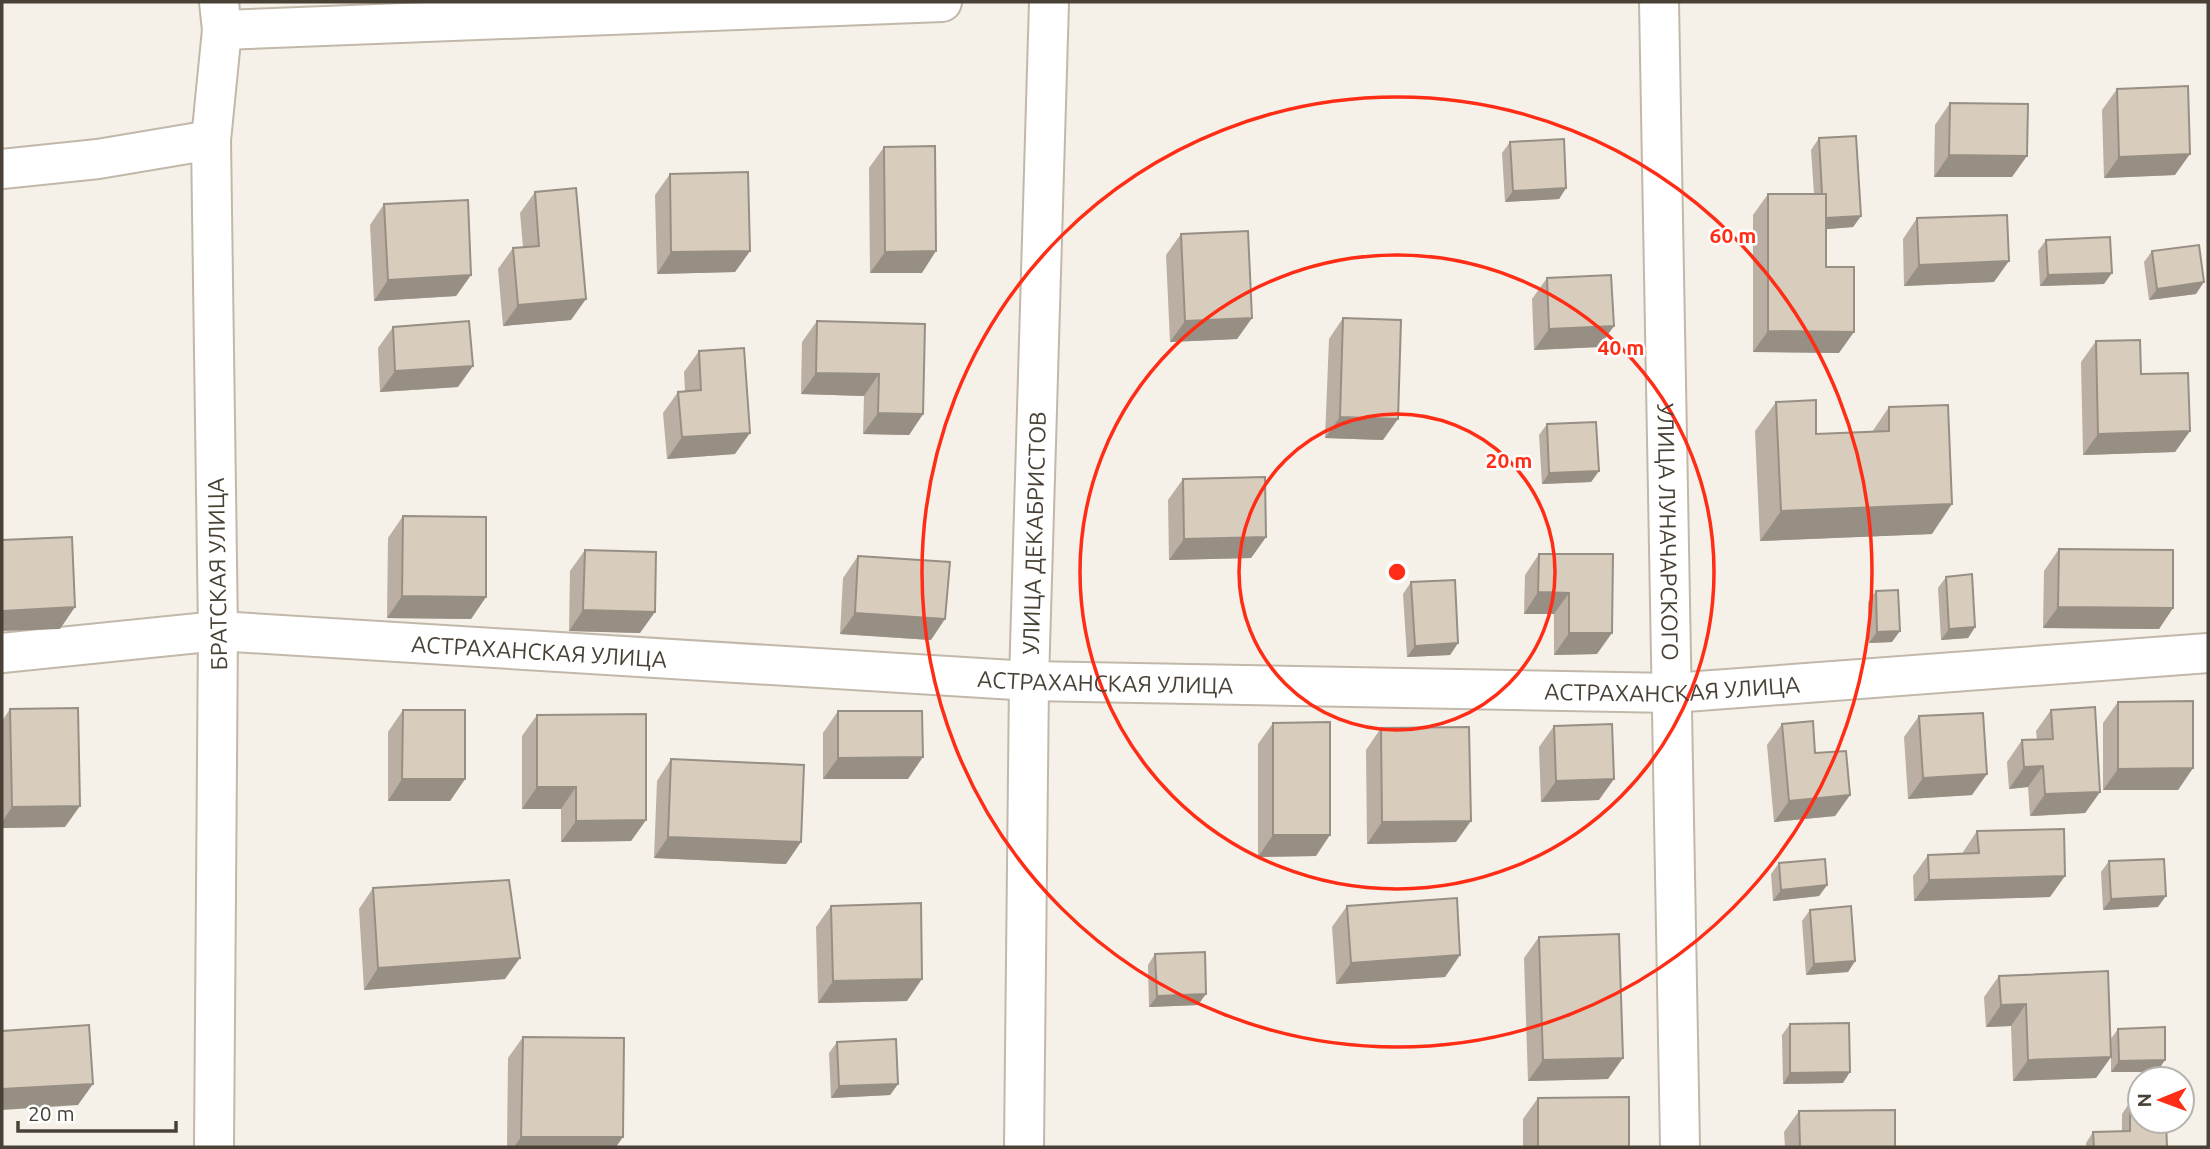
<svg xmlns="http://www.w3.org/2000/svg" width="2210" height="1149" font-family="Ubuntu,sans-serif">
<rect width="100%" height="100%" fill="#f5f0e8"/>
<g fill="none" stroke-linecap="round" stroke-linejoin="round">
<defs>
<g id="minor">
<path id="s1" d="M1659,2L1680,1147"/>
<path d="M222,30L942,2"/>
<path d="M2,169L98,159L211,140"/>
<path id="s2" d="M2,653L218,631L1029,681L1672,693L2208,653"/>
<path d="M214,1147L218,631L211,140L222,30L219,2"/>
<path id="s3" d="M1024,1147L1029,681L1049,2"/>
</g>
</defs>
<!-- minor casing -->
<use href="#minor" stroke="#c2b8a9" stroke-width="42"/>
<!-- minor -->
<use href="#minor" stroke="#fff" stroke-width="38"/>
</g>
<!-- wall -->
<path fill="#baafa2" d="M2117,89L2175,175L2104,178L2102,110Z
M1950,103L2012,177H1934L1935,125Z
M1819,138L1861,216L1853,227L1826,229V267L1839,353L1753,352V215L1768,194H1814L1811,150Z
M1510,142L1566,188L1559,199L1505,202L1502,153Z
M884,147L922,273H870L869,168Z
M670,174L750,251L735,272L657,274L655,195Z
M535,192L571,320L503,326L498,269L513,248L523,247L520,213Z
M384,204L471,275L456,296L374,301L370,225Z
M1917,218L1994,282L1904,286L1903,239Z
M1181,234L1252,318L1237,339L1170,342L1166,255Z
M2046,240L2104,284L2040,286L2038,251Z
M2152,251L2196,294L2149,300L2144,262Z
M1547,278L1599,347L1534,350L1532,299Z
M1343,318L1383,440L1325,438L1329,339Z
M817,321L923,414L909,435L863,434L864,396L801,394L802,342Z
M393,327L458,387L380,392L378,348Z
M2096,341L2141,374L2190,431L2175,452L2083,455L2081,362Z
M699,351L735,454L667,459L663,413L678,392L685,391L684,372Z
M1776,402L1816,434L1872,432L1889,407L1932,534L1760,541L1755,431Z
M1547,424L1599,471L1591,482L1542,484L1539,435Z
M1183,479L1266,537L1251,558L1169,560L1168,500Z
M403,516L486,597L471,619L387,618L388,538Z
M2059,549L2173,608L2159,629L2043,628L2044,571Z
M585,550L640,633L569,631L570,571Z
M1539,554H1613L1597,654L1554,655V614H1524L1525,575Z
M858,556L931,640L840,634L843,578Z
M1946,577L1975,627L1968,638L1941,640L1938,588Z
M1411,582L1458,643L1450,655L1407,657L1403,594Z
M1876,591L1892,642L1869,643L1868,602Z
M2118,702L2193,768L2178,790H2103V723Z
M10,709L65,827L2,828V721Z
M403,710L465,779L450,801H388V732Z
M2051,710L2100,792L2085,813L2030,816L2028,787L2009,789L2007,762L2022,740H2037L2036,731Z
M838,711L908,779H823V733Z
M537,715L646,820L631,841L561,842V809H522V736Z
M1919,716L1972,795L1908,799L1904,737Z
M1273,723L1316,856L1258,857V744Z
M1782,724L1815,753L1850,795L1835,816L1774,822L1767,745Z
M1554,726L1599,800L1541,802L1539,747Z
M1381,728L1456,842L1367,844L1366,750Z
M671,759L786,864L654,858L657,781Z
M1977,831L2050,897L1914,901L1913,876L1928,855L1963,854V852Z
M2109,861L2158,907L2103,910L2101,872Z
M1779,863L1827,885L1819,896L1773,901L1771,874Z
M373,888L505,979L364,990L359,909Z
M831,906L907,1001L818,1003L816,927Z
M1347,906L1460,955L1445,977L1336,984L1332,927Z
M1810,910L1855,961L1848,972L1806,975L1802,921Z
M1539,937L1608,1079L1528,1081L1524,958Z
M1155,954L1198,1005L1149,1007L1148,965Z
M1999,976L2110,1040L2118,1029L2157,1072H2111V1057L2096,1078L2013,1081L2011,1026L1986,1027L1984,997Z
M1790,1024L1843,1083L1783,1084L1782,1035Z
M523,1037L616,1147H507L508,1058Z
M837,1042L898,1084L890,1095L831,1098L829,1053Z
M1538,1098L1629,1147H1523V1119Z
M2130,1102L2167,1147H2086V1143L2093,1132L2122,1131V1114Z
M1799,1111L1895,1147H1785L1784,1132Z"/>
<!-- shaded-wall -->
<path fill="#978f84" d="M2190,154L2175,175L2104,178L2119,157Z
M1949,155L2027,156L2012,177H1934Z
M1566,188L1559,199L1505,202L1513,191Z
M1861,216L1853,227L1816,230L1824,218Z
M750,251L735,272L657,274L671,252Z
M936,251L922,273H870L885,252Z
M2009,261L1994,282L1904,286L1919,265Z
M2112,273L2104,284L2040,286L2048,275Z
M471,275L456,296L374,301L388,280Z
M2204,282L2196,294L2149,300L2157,289Z
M586,299L571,320L503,326L518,305Z
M1252,318L1237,339L1170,342L1185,321Z
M1614,326L1599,347L1534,350L1549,329Z
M1768,331L1854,332L1839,353L1753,352Z
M473,366L458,387L380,392L395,371Z
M816,373L879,374L864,396L801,394Z
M878,413L923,414L909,435L863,434Z
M1340,417L1398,419L1383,440L1325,438Z
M2190,431L2175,452L2083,455L2098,434Z
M750,433L735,454L667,459L682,437Z
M1599,471L1591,482L1542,484L1549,473Z
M1952,504L1932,534L1760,541L1781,511Z
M1266,537L1251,558L1169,560L1184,539Z
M1538,592L1569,593L1554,614H1524Z
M402,596L486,597L471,619L387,618Z
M75,607L60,629L2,631V611Z
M2058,607L2173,608L2159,629L2043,628Z
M583,610L655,612L640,633L569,631Z
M855,613L945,619L931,640L840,634Z
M1975,627L1968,638L1941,640L1949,629Z
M1900,631L1892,642L1869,643L1877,632Z
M1569,633H1612L1597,654L1554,655Z
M1458,643L1450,655L1407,657L1415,646Z
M923,757L908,779H823L838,758Z
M2043,766L2028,787L2009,789L2024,767Z
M2193,768L2178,790H2103L2118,769Z
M1987,774L1972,795L1908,799L1923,778Z
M402,779H465L450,801H388Z
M1614,779L1599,800L1541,802L1556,781Z
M537,787H576L561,809H522Z
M2100,792L2085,813L2030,816L2045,794Z
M1850,795L1835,816L1774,822L1789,801Z
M80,806L65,827L2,828V822L12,807Z
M646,820L631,841L561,842L576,821Z
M1471,821L1456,842L1367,844L1382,822Z
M1273,835H1330L1316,856L1258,857Z
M668,837L801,842L786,864L654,858Z
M2065,876L2050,897L1914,901L1929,880Z
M1827,885L1819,896L1773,901L1781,890Z
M2166,896L2158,907L2103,910L2111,899Z
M1460,955L1445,977L1336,984L1351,963Z
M520,958L505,979L364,990L378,968Z
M1855,961L1848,972L1806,975L1814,964Z
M922,979L907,1001L818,1003L833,981Z
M1206,994L1198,1005L1149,1007L1157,996Z
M2026,1004L2011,1026L1986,1027L2001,1005Z
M2111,1057L2096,1078L2013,1081L2028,1060Z
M1623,1058L1608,1079L1528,1081L1543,1060Z
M2165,1060L2157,1072H2111L2119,1061Z
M1850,1072L1843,1083L1783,1084L1790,1073Z
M93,1084L78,1105L2,1110V1089Z
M898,1084L890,1095L831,1098L839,1086Z
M521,1137H623L616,1147H514Z"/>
<!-- building -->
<path fill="#d8ccbc" stroke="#978f84" stroke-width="2" d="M2188,86L2190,154L2119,157L2117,89Z
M1950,103L2028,104L2027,156L1949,155Z
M1856,136L1861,216L1826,218V194H1822L1819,138Z
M1564,139L1566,188L1513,191L1510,142Z
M935,146L936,251L885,252L884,147Z
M748,172L750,251L671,252L670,174Z
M576,188L586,299L518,305L513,248L539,246L535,192Z
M1768,194H1826V267H1854V332L1768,331Z
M468,200L471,275L388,280L384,204Z
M2007,215L2009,261L1919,265L1917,218Z
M1248,231L1252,318L1185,321L1181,234Z
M2110,237L2112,273L2048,275L2046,240Z
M2199,245L2204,282L2157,289L2152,251Z
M1611,275L1614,326L1549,329L1547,278Z
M1343,318L1401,320L1398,419L1340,417Z
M469,321L473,366L395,371L393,327Z
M817,321L925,324L923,414L878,413L879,374L816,373Z
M2140,340L2141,374L2188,373L2190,431L2098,434L2096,341Z
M744,348L750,433L682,437L678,392L701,390L699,351Z
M1816,400V434L1889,431V407L1948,405L1952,504L1781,511L1776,402Z
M1596,422L1599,471L1549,473L1547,424Z
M1265,477L1266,537L1184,539L1183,479Z
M403,516L486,517V597L402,596Z
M72,537L75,607L2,611V540Z
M2059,549L2173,550V608L2058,607Z
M585,550L656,552L655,612L583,610Z
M1539,554H1613L1612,633H1569V593L1538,592Z
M858,556L950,562L945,619L855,613Z
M1972,574L1975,627L1949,629L1946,577Z
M1455,580L1458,643L1415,646L1411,582Z
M1898,590L1900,631L1877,632L1876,591Z
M2193,701V768L2118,769V702Z
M2095,707L2100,792L2045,794L2043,766L2024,767L2022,740L2053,739L2051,710Z
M78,708L80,806L12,807L10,709Z
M403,710H465V779H402Z
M838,711H922L923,757L838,758Z
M1983,713L1987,774L1923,778L1919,716Z
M646,714V820L576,821V787H537V715Z
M1813,721L1815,753L1846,751L1850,795L1789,801L1782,724Z
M1330,722V835H1273V723Z
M1612,724L1614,779L1556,781L1554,726Z
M1469,727L1471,821L1382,822L1381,728Z
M671,759L804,765L801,842L668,837Z
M2064,829L2065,876L1929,880L1928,855L1979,853L1977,831Z
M1825,859L1827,885L1781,890L1779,863Z
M2164,859L2166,896L2111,899L2109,861Z
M509,880L520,958L378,968L373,888Z
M1457,898L1460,955L1351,963L1347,906Z
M921,903L922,979L833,981L831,906Z
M1851,906L1855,961L1814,964L1810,910Z
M1619,934L1623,1058L1543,1060L1539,937Z
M1205,952L1206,994L1157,996L1155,954Z
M2108,971L2111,1057L2028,1060L2026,1004L2001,1005L1999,976Z
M1849,1023L1850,1072L1790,1073V1024Z
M89,1025L93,1084L2,1089V1031Z
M2165,1027V1060L2119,1061L2118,1029Z
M523,1037L624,1038L623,1137H521Z
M896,1039L898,1084L839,1086L837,1042Z
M1629,1097V1147H1538V1098Z
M2130,1102H2140V1121H2166L2167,1147H2094L2093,1132L2130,1131Z
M1895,1110V1147H1800L1799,1111Z"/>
<!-- distance rings -->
<g fill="none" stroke="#ff2d15" stroke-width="3.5">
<circle cx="1397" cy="572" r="158"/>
<circle cx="1397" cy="572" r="317"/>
<circle cx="1397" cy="572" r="475"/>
</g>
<g text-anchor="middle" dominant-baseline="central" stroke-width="5" stroke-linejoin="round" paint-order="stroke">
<!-- street labels -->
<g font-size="23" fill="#494135" stroke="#fff">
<text stroke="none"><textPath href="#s3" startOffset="614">УЛИЦА ДЕКАБРИСТОВ</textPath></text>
<text stroke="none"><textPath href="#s1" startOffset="530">УЛИЦА ЛУНАЧАРСКОГО</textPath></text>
<text transform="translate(217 574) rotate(-91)">БРАТСКАЯ УЛИЦА</text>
<text stroke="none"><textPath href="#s2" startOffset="539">АСТРАХАНСКАЯ УЛИЦА</textPath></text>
<text stroke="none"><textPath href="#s2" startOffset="1106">АСТРАХАНСКАЯ УЛИЦА</textPath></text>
<text stroke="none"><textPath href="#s2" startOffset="1673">АСТРАХАНСКАЯ УЛИЦА</textPath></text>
</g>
</g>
<circle cx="1397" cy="572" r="10" fill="#ff2d15" stroke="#fff" stroke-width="3.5"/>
<g font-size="21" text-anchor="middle" font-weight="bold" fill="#ff2d15" stroke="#fff" stroke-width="5" stroke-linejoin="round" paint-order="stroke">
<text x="1733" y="243">60 m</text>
<text x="1621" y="355">40 m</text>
<text x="1509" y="468">20 m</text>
</g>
<!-- border -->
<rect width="2210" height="1149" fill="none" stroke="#494135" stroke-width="7"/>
<!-- north arrow -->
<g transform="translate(2161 1100) rotate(269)"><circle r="33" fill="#ffffff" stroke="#b6b3ae" stroke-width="2"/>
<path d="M0-5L12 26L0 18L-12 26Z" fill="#ff2d15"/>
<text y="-10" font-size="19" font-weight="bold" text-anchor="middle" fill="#494135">N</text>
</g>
<!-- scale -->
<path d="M18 1121v10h158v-10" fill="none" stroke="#494135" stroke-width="3.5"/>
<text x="28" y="1121" font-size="21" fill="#494135" stroke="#ffffff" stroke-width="5" paint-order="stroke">20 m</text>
</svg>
